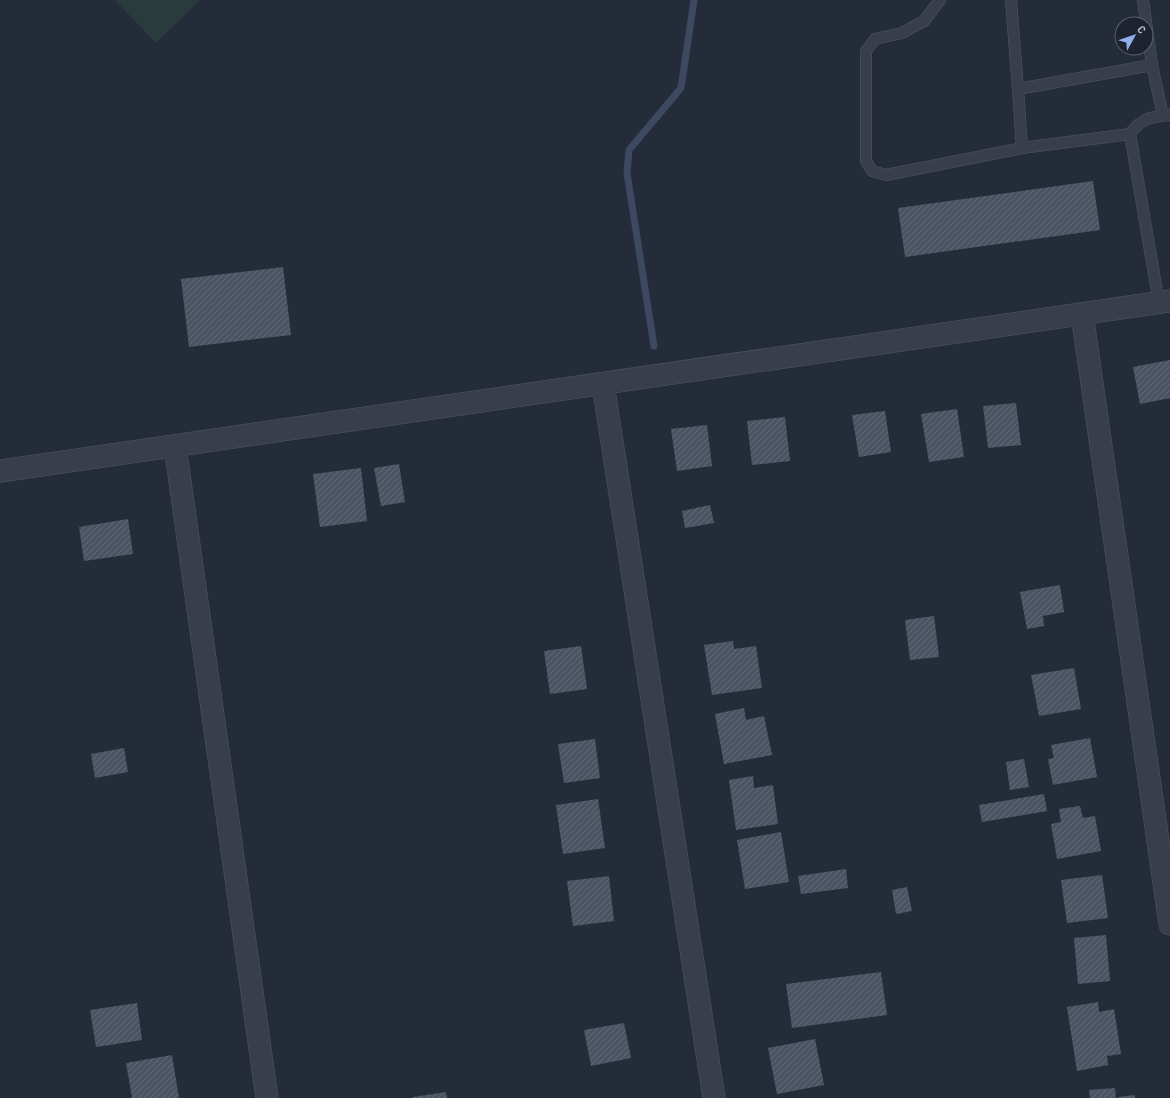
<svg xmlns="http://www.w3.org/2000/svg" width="1170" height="1098" font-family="'Roboto Condensed',sans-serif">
<defs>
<pattern id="building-hatch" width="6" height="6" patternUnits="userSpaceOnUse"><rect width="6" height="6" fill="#4c5463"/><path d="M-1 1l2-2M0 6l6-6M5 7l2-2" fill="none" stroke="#636a78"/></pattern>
</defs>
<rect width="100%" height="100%" fill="#252c39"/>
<!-- garden -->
<path fill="#2a3b3d" d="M115,0H200L156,43Z"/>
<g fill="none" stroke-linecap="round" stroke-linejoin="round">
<!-- stream -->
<path stroke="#3c4961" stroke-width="7" d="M654,346L627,173L629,150L681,88L694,0"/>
</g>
<!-- building -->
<path fill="url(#building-hatch)" d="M1093,181L1100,230L905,257L898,208Z
M283,267L291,335L189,347L181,279Z
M1170,360V398L1140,404L1133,367Z
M1016,403L1021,445L988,448L983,406Z
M957,409L964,457L929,462L921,414Z
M885,411L891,452L859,457L852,415Z
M785,417L790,461L752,465L747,421Z
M707,425L712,466L677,471L671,429Z
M399,464L405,502L381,506L374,468Z
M361,468L367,521L320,527L313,474Z
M710,505L714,523L685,528L682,511Z
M128,519L133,554L84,561L79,527Z
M1060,585L1064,612L1043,616L1044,626L1027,629L1020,592Z
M934,616L939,657L910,660L905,620Z
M733,641L734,649L756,646L762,688L712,695L704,645Z
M581,646L587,689L550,694L544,651Z
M1074,668L1081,709L1039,716L1031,675Z
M744,708L746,720L764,716L772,755L724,764L715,714Z
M1090,738L1097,777L1053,785L1048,759L1054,758L1051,745Z
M595,739L600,778L564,783L558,744Z
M124,748L128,772L95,778L91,754Z
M1024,759L1029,787L1010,790L1006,762Z
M753,776L754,788L773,785L778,824L736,830L729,780Z
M1044,794L1047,811L982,822L979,805Z
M598,799L605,848L563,854L556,805Z
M1080,806L1083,818L1095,816L1101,851L1057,859L1051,824L1061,822L1059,809Z
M781,832L789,882L745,889L737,840Z
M846,869L848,888L801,894L798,876Z
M1102,875L1108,918L1067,923L1061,880Z
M609,876L614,921L573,926L567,881Z
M907,887L912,911L896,914L892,890Z
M1106,935L1110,981L1078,984L1074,938Z
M881,972L887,1015L792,1028L786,984Z
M1098,1002L1099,1012L1114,1009L1121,1054L1107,1056L1108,1065L1077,1071L1067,1007Z
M137,1003L142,1040L96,1047L90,1010Z
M624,1023L631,1058L591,1066L584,1030Z
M815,1039L824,1085L777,1094L768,1048Z
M172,1055L179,1098H132L126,1063Z
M1115,1088L1116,1098H1090L1089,1090Z
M446,1092L447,1098H413V1097Z
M1135,1095V1098H1118V1097Z"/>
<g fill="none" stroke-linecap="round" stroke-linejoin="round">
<defs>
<path id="service" d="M940,0L924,21L902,33L875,39L866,51V161L872,171L886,175L1022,148L1130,134L1159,303
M1011,0L1018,89L1022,148
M1152,65L1163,116
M1018,89L1152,65L1143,0
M1130,134C1141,118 1151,117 1170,115"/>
<path id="minor" d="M1082,314L1170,924
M603,384L714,1098
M175,446L267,1098
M0,471L1170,301"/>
</defs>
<!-- service casing -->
<use href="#service" stroke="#515762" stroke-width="12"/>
<!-- minor casing -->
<use href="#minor" stroke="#515762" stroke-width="23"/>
<!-- service -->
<use href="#service" stroke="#393f4a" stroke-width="11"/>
<!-- minor -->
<use href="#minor" stroke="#393f4a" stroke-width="22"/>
</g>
<!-- north arrow -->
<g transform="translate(1134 36) rotate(50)"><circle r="19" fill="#1e242f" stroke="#5a606b"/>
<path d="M0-3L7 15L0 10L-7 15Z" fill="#91afed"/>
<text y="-6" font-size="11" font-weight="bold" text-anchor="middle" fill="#b4bac6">С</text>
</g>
</svg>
